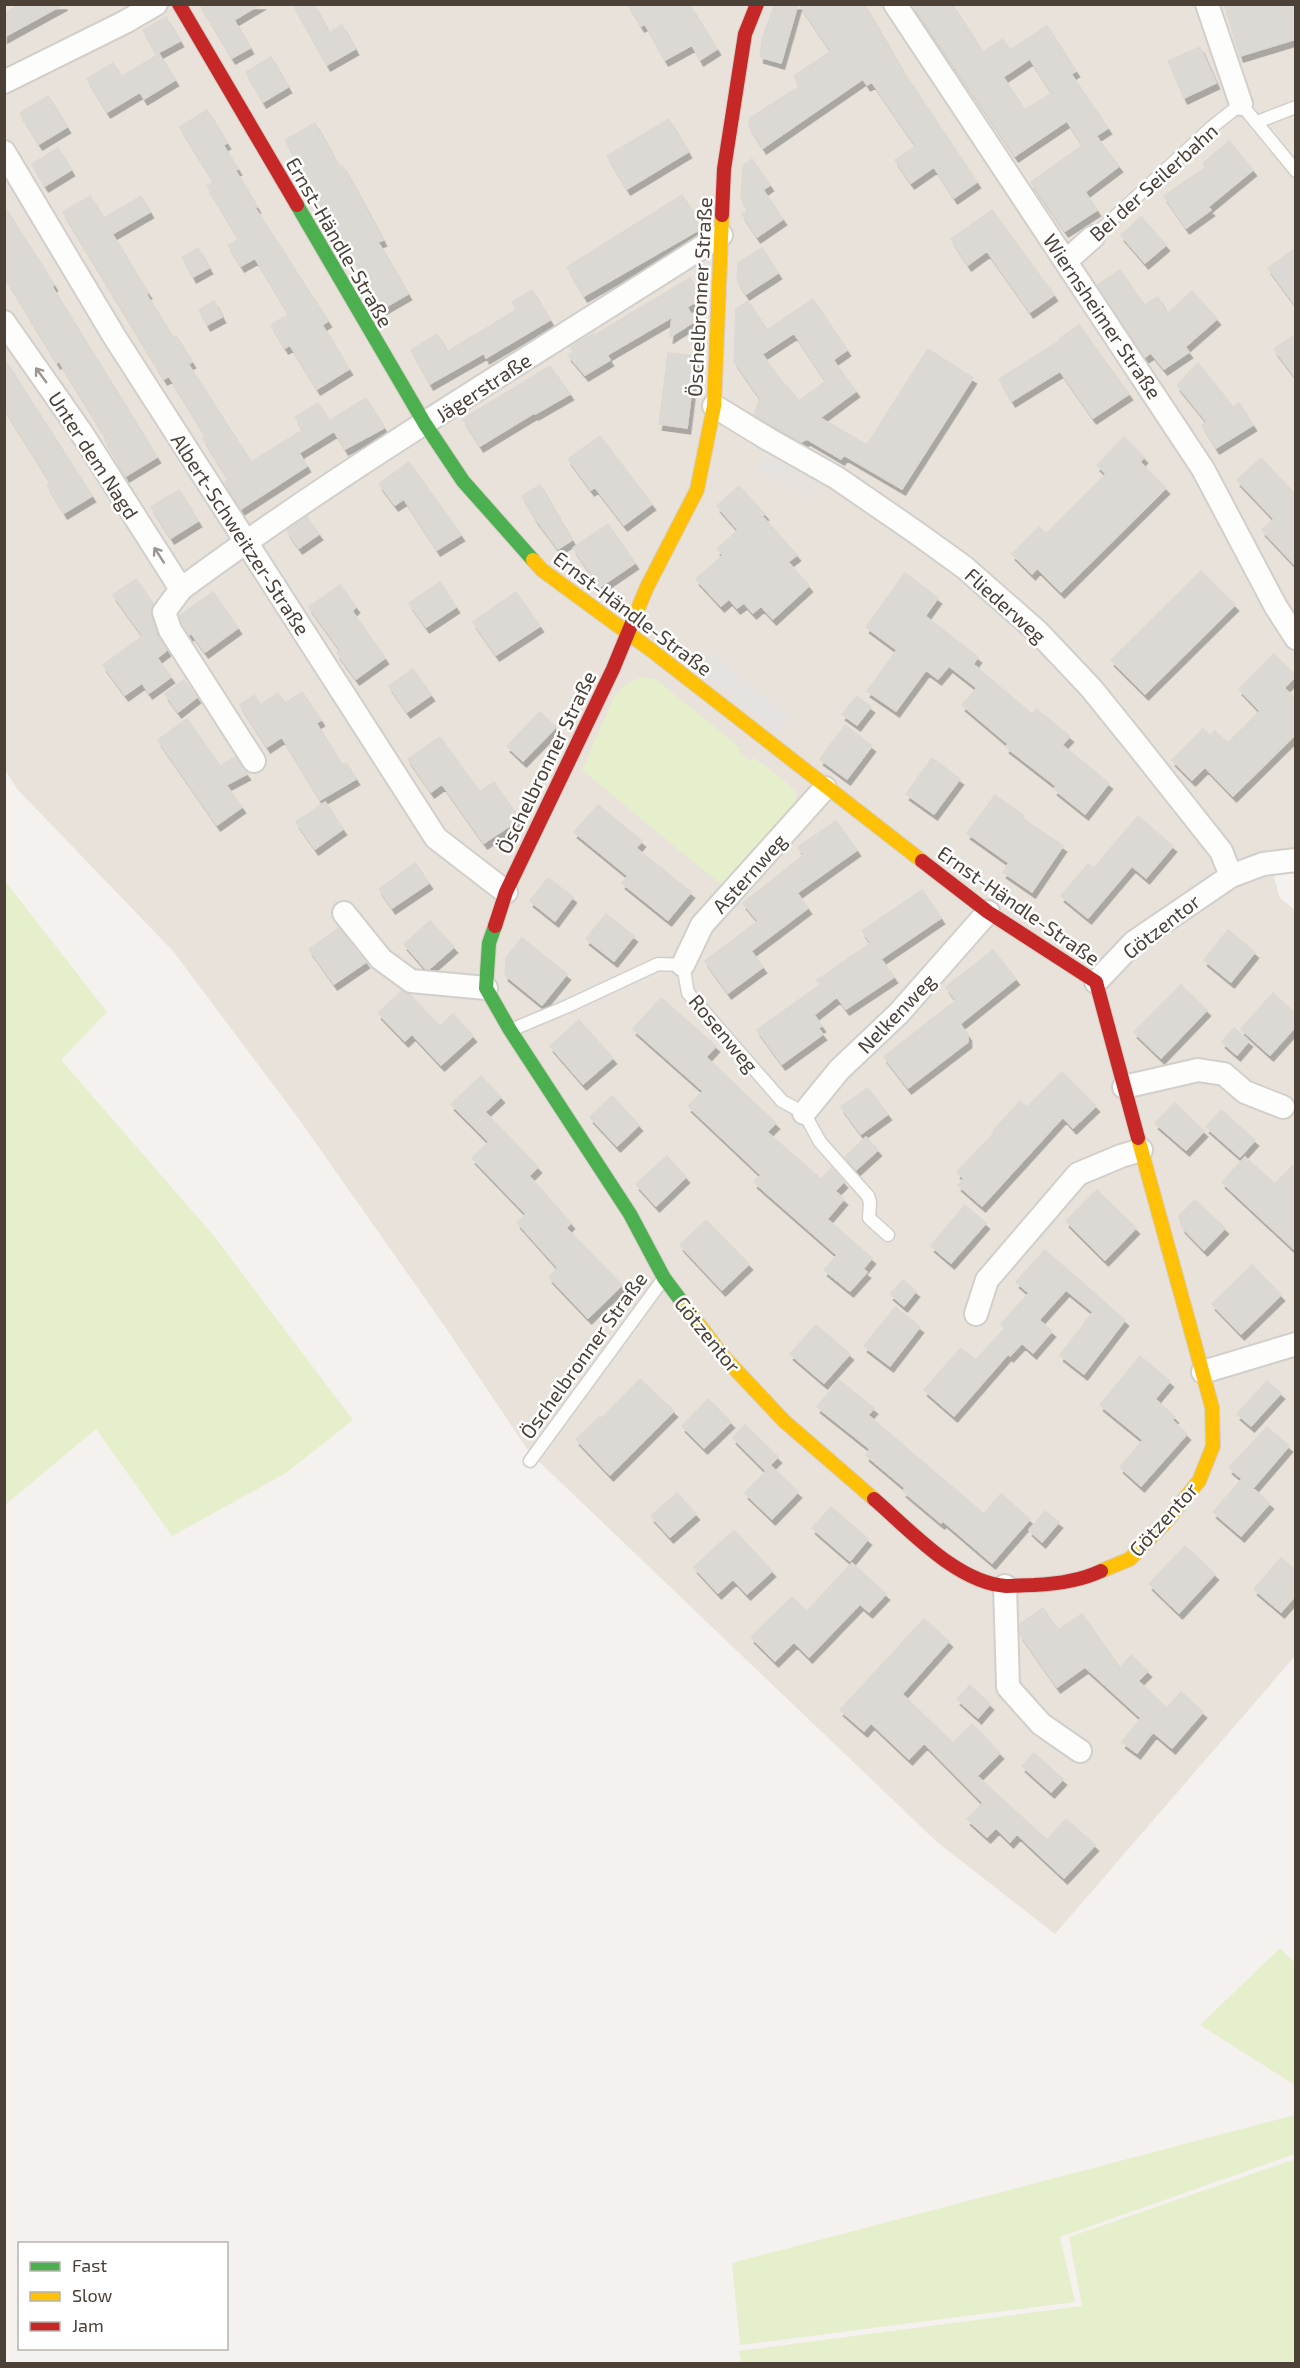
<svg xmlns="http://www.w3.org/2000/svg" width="1300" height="2368" font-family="'Exo 2',sans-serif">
<defs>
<filter id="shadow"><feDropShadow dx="3.5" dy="6" stdDeviation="0" flood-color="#0004"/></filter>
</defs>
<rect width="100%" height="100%" fill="#f4f1ee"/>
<!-- residential -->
<path fill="#e8e2db" d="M4,5H1295L1296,848L1267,853L1280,898L1296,911L1295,1656L1055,1934L937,1842L529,1452L448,1331L296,1115L173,951L18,790L5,770Z"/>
<!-- green -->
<path fill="#e6efcc" d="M644,677L657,680L740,748L738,752L750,761L754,758L780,777L796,793V806L724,887L582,770L614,697L628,682Z
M5,881L107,1012L61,1060L214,1236L353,1420L286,1473L172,1536L96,1429L5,1505Z
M1280,1948L1295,1963V2085L1200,2025Z
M1295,2115V2154L1060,2237L1075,2302L740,2345L732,2263Z
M1295,2159V2363H741L739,2351L1082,2306L1069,2237Z"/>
<!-- parking -->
<path fill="#e6e2df" d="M763,454L821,485L813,500L755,469Z
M708,650L791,717L778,734L695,667Z"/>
<!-- building -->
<path fill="#dcd8d4" stroke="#dcd8d3" stroke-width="1.5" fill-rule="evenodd" filter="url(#shadow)" d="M20,4H64L4,37V14Z
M200,4H261L234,20L250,48L232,58Z
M293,4H313L329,33L342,25L355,49L327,65Z
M628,4H689L717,49L700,60L692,45L665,60L645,24L641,26Z
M775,4H798L781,63L760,57L762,39Z
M799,4H864L902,70L977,182L954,198L934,167L911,183L895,160L916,146L872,82L867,85L863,79L763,148L749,126L750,118L800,86L794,76L831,51Z
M912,4H952L983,52L1003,39L1010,50L1047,26L1076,71L1071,74L1108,128L1096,136L1119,166L1085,192L1097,210L1065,231L1031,182L1083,145L1067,121L1015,156ZM1030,59L1052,93L1025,110L1003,77Z
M1224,4H1292L1296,15V39L1240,56Z
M166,17L180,41L156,54L143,30Z
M1200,47L1216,83L1184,98L1168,61Z
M159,54L175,80L144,99L140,92L107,112L87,79L113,63L121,77Z
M271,57L288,87L263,102L246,72Z
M48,96L67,127L39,144L20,113Z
M207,110L227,143L223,145L238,169L235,170L257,207L255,208L328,321L322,325L349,369L317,389L290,345L285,348L271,325L289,314L255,258L241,266L228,245L239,239L207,186L214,182L180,127Z
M669,119L688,152L627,189L607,156Z
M315,123L339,167L342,165L355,188L383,240L378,242L408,294L382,309L324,206L319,208L306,186L310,183L285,140Z
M1229,141L1253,170L1208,207L1211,210L1186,228L1164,196L1206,167L1203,163Z
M58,148L71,170L45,186L32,164Z
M752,159L770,185L763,190L783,219L757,237L742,214L749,210L741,198L743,166Z
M682,195L702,228L584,296L567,267Z
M90,196L104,218L141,196L150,212L112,234L148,293L146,294L173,338L176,336L192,362L188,364L251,462L303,430L295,417L318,403L329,421L366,398L384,428L345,449L334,431L299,453L307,466L241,509L225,482L229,480L203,438L206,436L169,376L164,379L63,212Z
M4,206L54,285L52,287L157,457L126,476L105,440L107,439L59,361L57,363L4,275Z
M992,210L1054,295L1030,312L987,251L968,265L951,239Z
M1141,217L1166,245L1145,263L1121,235Z
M198,248L209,268L193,277L182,257Z
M762,248L778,273L746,294L737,280L738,263Z
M1296,248V306L1268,268Z
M1120,270L1144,305L1158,297L1167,314L1192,291L1217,319L1185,347L1189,352L1164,369L1151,353L1145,357L1097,285Z
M690,278L701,296L700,299L687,307L695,321L670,337L672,317L607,355L610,360L585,375L568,355L574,352L571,347L594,333L595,335Z
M532,290L550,320L486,358L484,353L430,384L411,350L437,334L447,352L516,310L512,302Z
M813,299L847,350L833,360L856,391L820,418L867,445L928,349L973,378L902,489L844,455L841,459L807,439L801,442L754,415L760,398L734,361L736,309L748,301L767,330ZM794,333L826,381L799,401L786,385L785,386L762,354Z
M214,301L222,317L207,325L199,310Z
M1079,325L1129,394L1093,418L1060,371L1012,401L999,379L1061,340L1060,338Z
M1296,334V378L1274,349Z
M668,353L696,356L687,428L659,424Z
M4,359L92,496L64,513L47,485L51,483L4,408Z
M1198,363L1233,407L1239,403L1253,425L1216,448L1202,425L1207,422L1177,385Z
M550,366L570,394L535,414L534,413L480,446L463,419Z
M600,436L652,504L624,525L595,487L591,490L568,459Z
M1124,437L1144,457L1140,462L1166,488L1061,592L1037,568L1032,574L1012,554L1039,527L1046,534L1106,474L1097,465Z
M1261,458L1296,495V566L1262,530L1274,519L1237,480Z
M409,462L461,535L437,550L404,499L395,505L379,484Z
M540,485L572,540L558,549L535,518L522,496Z
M739,486L765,514L762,516L797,555L788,562L809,586L773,619L761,606L753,613L744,603L737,608L729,599L721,606L696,579L723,555L717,549L738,530L717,506Z
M179,490L198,521L171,538L151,507Z
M307,517L319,534L299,548L287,531Z
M608,524L635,563L600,587L573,548Z
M1201,571L1235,605L1145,694L1111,660Z
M905,573L938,598L925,616L978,657L973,664L1032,714L1036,709L1070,736L1062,745L1109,783L1085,814L1054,789L1056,786L1006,747L1008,744L962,705L977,688L949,666L938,679L926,670L896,711L867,691L897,650L866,627Z
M136,579L153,604L151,616L157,635L167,650L157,658L171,677L149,693L142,683L125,695L103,665L143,636L113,595Z
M440,582L456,607L426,627L409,603Z
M340,585L356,607L352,611L385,658L356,679L337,653L341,651L309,607Z
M213,592L238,628L205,652L191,633L189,635L179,616Z
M516,592L540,626L496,655L473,622Z
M1274,654L1296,676L1284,688L1296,699V734L1233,796L1205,767L1192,780L1172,760L1203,729L1210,736L1215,731L1228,743L1260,711L1239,689Z
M413,669L431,695L407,712L389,686Z
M184,680L197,697L178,712L165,694Z
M302,692L321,720L316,723L342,765L346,763L356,779L320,800L282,737L267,747L240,705L254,695L260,705L278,693L285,703Z
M857,696L871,707L857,725L842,714Z
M540,712L556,727L523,761L507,746Z
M187,719L220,766L235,757L247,774L226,785L242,807L217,825L158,740Z
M845,725L872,746L847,779L820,759Z
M440,737L480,792L494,782L520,819L484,843L442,784L431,792L408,759Z
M932,758L960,779L934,814L906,794Z
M995,795L1024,816L1022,818L1063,846L1032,892L1003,872L1009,863L967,833Z
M325,802L343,829L315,849L296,822Z
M598,805L642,841L636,848L691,892L668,920L622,883L628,876L574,832Z
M1138,816L1173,846L1146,878L1132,866L1088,918L1061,896L1088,864L1094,868Z
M836,821L857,850L797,893L808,908L751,951L763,967L728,993L705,961L758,921L743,903L804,855L798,847Z
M415,863L429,883L392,908L379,889Z
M548,878L573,897L555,921L530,901Z
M922,890L941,918L881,959L894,977L846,1009L837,997L814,1015L822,1026L818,1028L823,1034L782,1064L757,1030L821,984L817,980L871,943L862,931Z
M606,914L634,936L614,961L586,939Z
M430,921L454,947L429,969H426L404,944Z
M339,928L366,962L334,984L309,949Z
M1228,930L1255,952L1231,982L1204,960Z
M522,938L567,974L542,1005L505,975L506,958Z
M993,950L1016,979L960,1024L968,1035V1042L908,1088L884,1057L956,1000L946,987Z
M1181,985L1207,1010L1161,1058L1134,1032Z
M402,991L409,994L440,1026L453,1014L473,1036L441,1065L412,1034L405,1041L378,1013Z
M1273,993L1296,1014V1026L1270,1055L1241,1029Z
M661,998L716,1046L706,1057L776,1123L767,1132L821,1179L832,1168L844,1182L835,1191L844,1199L827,1219L872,1258L863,1269L867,1272L850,1291L824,1270L837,1255L754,1182L761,1175L688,1106L703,1091L633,1029Z
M579,1020L613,1058L583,1084L550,1046Z
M1234,1028L1249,1041L1237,1055L1222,1042Z
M1062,1072L1096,1106L1073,1128L1063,1117L982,1206L958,1185L964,1179L957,1172L995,1132L993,1131L1020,1101L1027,1107Z
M481,1076L501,1097L485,1112L538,1167L529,1176L571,1223L566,1228L622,1285L588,1318L549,1277L558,1268L517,1222L526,1214L472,1158L489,1142L451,1104Z
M868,1088L888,1114L861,1134L841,1107Z
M612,1096L639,1125L617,1146L590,1117Z
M1175,1103L1204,1131L1186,1150L1155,1123Z
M1221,1110L1255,1140L1240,1157L1206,1127Z
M866,1137L878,1150L856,1170L845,1157Z
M667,1156L686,1177L656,1206L636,1184Z
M1245,1157L1275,1184L1296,1162V1251L1222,1182Z
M1097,1190L1136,1228L1105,1260L1066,1221Z
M1195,1200L1225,1228L1204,1250L1182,1227L1179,1216Z
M965,1205L986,1223L951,1263L931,1246Z
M706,1220L749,1264L722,1290L680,1245Z
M1045,1250L1125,1320L1084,1374L1060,1355L1093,1312L1066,1290L1039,1320L1052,1331L1033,1353L1022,1343L1010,1356L1008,1354L954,1416L924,1390L961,1348L976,1360L1005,1328L1001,1324L1029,1293L1016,1282Z
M1252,1265L1281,1295L1241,1334L1212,1304Z
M903,1280L916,1291L904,1306L890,1294Z
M895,1307L920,1327L890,1366L864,1346Z
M816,1325L850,1354L824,1383L790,1354Z
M1140,1356L1170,1381L1155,1399L1175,1417L1172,1420L1187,1434L1141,1486L1120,1467L1143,1440L1100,1405Z
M640,1379L674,1411L610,1475L576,1439L600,1417L602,1418Z
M839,1380L874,1408L868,1415L984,1514L1001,1494L1030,1519L992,1563L943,1521L941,1523L903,1491L905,1488L866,1455L870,1449L817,1407Z
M1267,1381L1281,1393L1251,1426L1237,1414Z
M708,1399L731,1422L704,1448L682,1426Z
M745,1425L778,1457L765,1470L733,1438Z
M1267,1427L1289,1446L1253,1488L1229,1468Z
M771,1466L798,1492L772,1519L745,1493Z
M1242,1479L1270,1503L1241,1536L1213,1512Z
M677,1493L696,1514L670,1537L651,1516Z
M831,1507L868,1539L850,1561L812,1528Z
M1045,1511L1059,1522L1042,1542L1029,1530Z
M734,1530L772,1571L747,1594L733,1579L718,1593L694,1567Z
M1185,1546L1215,1574L1179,1613L1149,1584Z
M1281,1558L1296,1570V1595L1281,1612L1254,1589Z
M852,1563L886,1594L869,1612L860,1604L809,1657L794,1642L775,1661L751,1637L792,1597L807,1611Z
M1043,1608L1058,1630L1082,1614L1120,1668L1131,1655L1148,1671L1138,1681L1167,1708L1181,1692L1203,1712L1172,1748L1153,1732L1137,1753L1122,1742L1141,1718L1085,1667L1057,1687L1020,1634V1624Z
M924,1619L949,1641L902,1694L953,1743L972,1724L1000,1753L977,1776L1047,1840L1066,1819L1095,1845L1064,1878L1017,1834L1010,1842L996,1828L987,1837L967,1819L983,1803L924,1743L909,1759L871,1723L864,1731L840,1710Z
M970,1685L990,1704L978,1718L957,1699Z
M1034,1753L1063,1779L1051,1792L1022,1766Z"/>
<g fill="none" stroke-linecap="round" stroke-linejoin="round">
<defs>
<path id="lane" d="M1257,122L1296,107
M1093,237L1212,127L1241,104L1296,171
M511,1030L568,1006L658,964L683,965L688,993L782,1101L804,1113L820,1142L868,1196L870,1202L869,1218L888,1235
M530,1461L664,1278"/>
<path id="street" d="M895,4L1203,469L1276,607L1296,638
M1207,4L1241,104
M4,82L125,22L156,4
M4,152L114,336L436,838L506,892
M1066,261L1093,237
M4,322L81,432L181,589C354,461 540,352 721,235
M714,406L768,439L837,478L914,531L964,567L1038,632L1091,688L1137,745L1221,851L1231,876
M181,589L164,612L170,630L254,761
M344,913L381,959L411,981L486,988
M683,965L702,925L825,788
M1096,982L1134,942L1231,876L1263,864L1296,860
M1124,1087L1198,1070L1224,1074L1245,1092L1283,1107
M804,1113L839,1070L899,1013L988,912
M976,1314L987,1280L1078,1174L1121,1156L1141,1150
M1203,1372L1296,1344
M1005,1586L1008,1687L1041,1724L1080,1751"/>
<path id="fast" d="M297,205L425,424L463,481L533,560
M495,926L489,943L486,988L510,1030L630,1214L664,1278L685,1306"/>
<path id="slow" d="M533,560L542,570L651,650L922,861
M632,623L647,587L697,490L714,406L722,215
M685,1306L722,1355L784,1421L874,1499
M1101,1571L1130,1559L1164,1524L1199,1481L1213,1446L1212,1407L1138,1138"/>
<path id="jam" d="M179,4L297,205
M722,215L724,169L745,34L757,4
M922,861L988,912L1096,982L1138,1138
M495,926L506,892L613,669L632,623
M874,1499C910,1530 957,1583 1006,1586C1015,1586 1025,1585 1034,1585C1057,1584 1080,1581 1101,1571"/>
</defs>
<!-- lane casing -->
<use href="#lane" stroke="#d2cfcb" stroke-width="15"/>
<!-- street casing -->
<use href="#street" stroke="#d2cfcb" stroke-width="26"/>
<!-- fast casing -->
<use href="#fast" stroke="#d6cfc5" stroke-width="16"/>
<!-- slow casing -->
<use href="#slow" stroke="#d6cfc5" stroke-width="16"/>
<!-- jam casing -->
<use href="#jam" stroke="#d6cfc5" stroke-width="16"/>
<!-- lane -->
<use href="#lane" stroke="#fdfdfc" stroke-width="12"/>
<!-- street -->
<use href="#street" stroke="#fdfdfc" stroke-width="22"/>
<!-- fast -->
<use href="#fast" stroke="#4caf50" stroke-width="14"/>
<!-- slow -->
<use href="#slow" stroke="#ffc107" stroke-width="14"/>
<!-- jam -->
<use href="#jam" stroke="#c62828" stroke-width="14"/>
</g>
<!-- one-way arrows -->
<defs><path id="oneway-shaft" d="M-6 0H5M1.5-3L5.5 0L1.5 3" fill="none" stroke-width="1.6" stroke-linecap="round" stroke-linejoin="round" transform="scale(1.5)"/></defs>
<g stroke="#9c9690">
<use href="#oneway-shaft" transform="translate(41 375) rotate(-126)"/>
<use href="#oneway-shaft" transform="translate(159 555) rotate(-123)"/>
</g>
<g text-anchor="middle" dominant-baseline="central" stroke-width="5" stroke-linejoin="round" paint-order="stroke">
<!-- street labels -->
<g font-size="20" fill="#4c4137" stroke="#fff">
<text transform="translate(1153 182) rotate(-42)">Bei der Seilerbahn</text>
<text transform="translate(340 242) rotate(60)">Ernst-Händle-Straße</text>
<text transform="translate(699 297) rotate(-87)">Öschelbronner Straße</text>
<text transform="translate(1103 316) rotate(56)">Wiernsheimer Straße</text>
<text transform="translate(483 387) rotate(-33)">Jägerstraße</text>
<text transform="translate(94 455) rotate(57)">Unter dem Nagd</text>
<text transform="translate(241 534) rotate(57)">Albert-Schweitzer-Straße</text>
<text transform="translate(1006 605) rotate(42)">Fliederweg</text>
<text transform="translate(633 613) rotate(37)">Ernst-Händle-Straße</text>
<text transform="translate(546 762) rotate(-64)">Öschelbronner Straße</text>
<text transform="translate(749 873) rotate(-48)">Asternweg</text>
<text transform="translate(1019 905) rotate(35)">Ernst-Händle-Straße</text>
<text transform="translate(1161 926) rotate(-38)">Götzentor</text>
<text transform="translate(896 1013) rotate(-46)">Nelkenweg</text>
<text transform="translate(724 1033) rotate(50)">Rosenweg</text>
<text transform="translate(708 1334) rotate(51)">Götzentor</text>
<text transform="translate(583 1355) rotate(-54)">Öschelbronner Straße</text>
<text transform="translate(1163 1519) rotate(-48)">Götzentor</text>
</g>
</g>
<!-- border -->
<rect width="1300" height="2368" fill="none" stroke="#4c4137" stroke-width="12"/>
<!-- legend -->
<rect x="18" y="2242" width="210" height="108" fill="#ffffff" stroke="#b7b3af" stroke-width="1.5"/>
<rect x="30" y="2262" width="30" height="9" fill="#4caf50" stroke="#b7b3af" stroke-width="1.5"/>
<text x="72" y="2272" font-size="18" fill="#4c4137">Fast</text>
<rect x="30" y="2292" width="30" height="9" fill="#ffc107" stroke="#b7b3af" stroke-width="1.5"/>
<text x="72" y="2302" font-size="18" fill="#4c4137">Slow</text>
<rect x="30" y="2322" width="30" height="9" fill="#c62828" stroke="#b7b3af" stroke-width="1.5"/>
<text x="72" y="2332" font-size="18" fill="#4c4137">Jam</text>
</svg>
